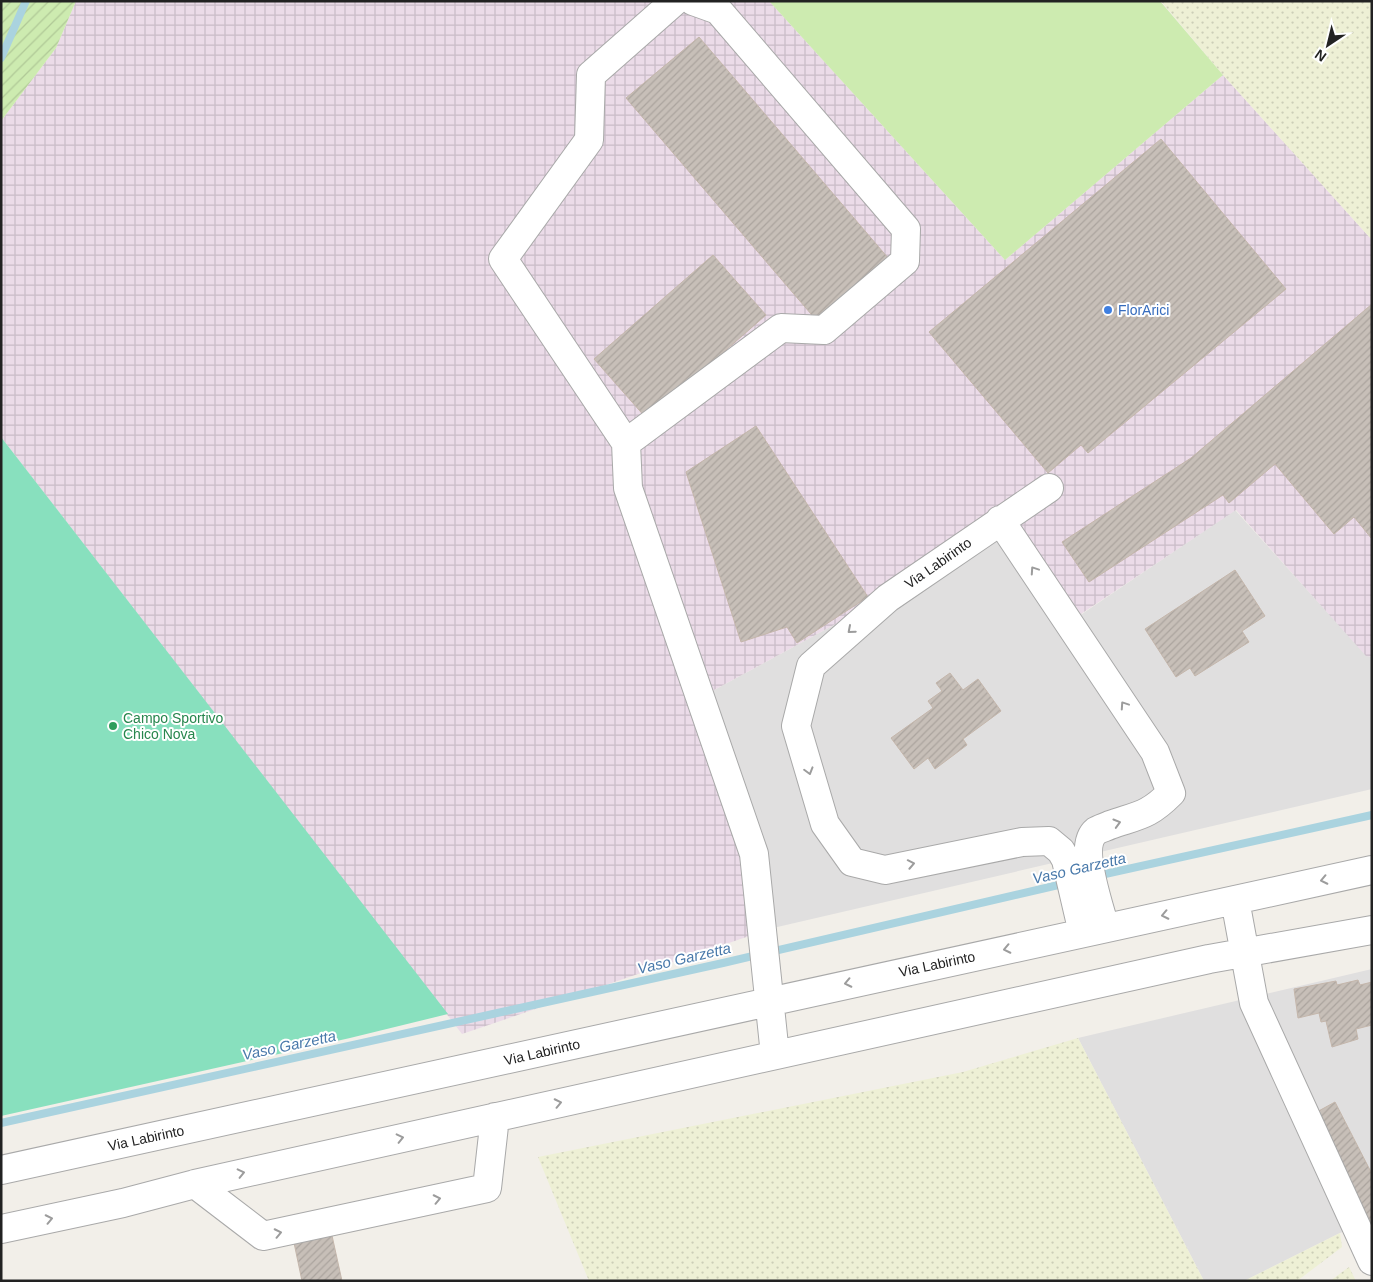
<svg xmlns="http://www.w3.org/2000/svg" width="1373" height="1282" font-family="Arial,sans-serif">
<defs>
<pattern id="industrial-grid" width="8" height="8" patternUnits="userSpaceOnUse" patternTransform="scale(1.25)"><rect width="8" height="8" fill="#ebdbe8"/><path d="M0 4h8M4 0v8" fill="none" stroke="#c9bcc7"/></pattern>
<pattern id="farmland-dots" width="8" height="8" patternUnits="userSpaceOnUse" patternTransform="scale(1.25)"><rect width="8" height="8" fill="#eef0d5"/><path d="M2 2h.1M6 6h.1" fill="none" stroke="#ccceb7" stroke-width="1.8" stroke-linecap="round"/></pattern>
<pattern id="garden-furrows" width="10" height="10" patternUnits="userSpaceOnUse" patternTransform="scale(1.25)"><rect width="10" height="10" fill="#cdebb0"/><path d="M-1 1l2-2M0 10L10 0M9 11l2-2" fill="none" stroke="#b0c997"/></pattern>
<pattern id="building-hatch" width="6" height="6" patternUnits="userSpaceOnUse" patternTransform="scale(1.25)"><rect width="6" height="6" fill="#c7bfb8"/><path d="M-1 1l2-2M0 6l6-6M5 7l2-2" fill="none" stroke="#aba49e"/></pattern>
</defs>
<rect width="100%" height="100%" fill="#f2efe9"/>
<!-- residential -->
<path fill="#e0dfdf" d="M1235,510L1366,655L1372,657V789L773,928L703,696L1018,525L1082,614Z
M1372,969V1233L1367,1223L1340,1233L1244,1281H1204L1078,1038Z"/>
<!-- industrial -->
<path fill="url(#industrial-grid)" d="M76,1H769L1005,260L1223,75L1372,240V657L1366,656L1236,510L1081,614L1018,525L703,696L773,928L462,1034L1,437V121L56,48Z"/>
<!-- farmland -->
<path fill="url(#farmland-dots)" d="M1161,1H1372V240L1223,75Z
M1078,1038L1204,1281H589L538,1157L963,1072Z
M1340,1233L1342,1247L1297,1281H1244Z
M1349,1267L1356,1281H1330Z"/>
<!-- grass -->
<path fill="#cdebb0" d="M769,1H1160L1223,75L1005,260Z"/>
<!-- garden -->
<path fill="url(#garden-furrows)" d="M1,1H76L56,48L1,121Z"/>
<!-- pitch -->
<path fill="#88e0be" d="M1,437L448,1014L350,1038L1,1116Z"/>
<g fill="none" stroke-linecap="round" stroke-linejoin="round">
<!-- stream -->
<path stroke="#aad3df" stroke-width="8" d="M1,58L26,1
M1096,876L1372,815
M1,1123L723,963L1067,883"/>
</g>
<!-- building -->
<path fill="url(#building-hatch)" stroke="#c4b6ab" d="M699,37L889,259L817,321L626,98Z
M1161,139L1286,289L1088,453L1081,445L1048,473L929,332Z
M713,255L766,315L647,419L594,359Z
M1372,304V539L1354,517L1334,534L1275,464L1229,503L1223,495L1089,582L1062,542L1191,458Z
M756,426L868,597L797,643L787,627L741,642L686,472Z
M1235,570L1265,616L1242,631L1249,642L1195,676L1190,668L1176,677L1145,629Z
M950,673L963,690L978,679L1001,711L963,739L967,745L935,769L928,758L914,769L891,738L933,708L928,701L942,691L936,683Z
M1358,980L1360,985L1372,982V1025L1356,1029L1358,1039L1332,1047L1326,1021L1321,1022L1319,1013L1298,1018L1294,989L1336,981L1337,985Z
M1335,1102L1372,1174V1232L1315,1113Z
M331,1231L342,1281H302L293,1238Z"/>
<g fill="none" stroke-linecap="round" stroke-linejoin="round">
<defs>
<path id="minor" d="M675,1L591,75L589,140L503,259L626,443L628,488L754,854L775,1055
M626,443L781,328L824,330L905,261L906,229L718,10L693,1
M1049,488L888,598L811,666L796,726L825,824L852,862L885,870L1022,842L1049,841L1061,851L1066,860L1083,933
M1000,520L1155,752L1171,793C1148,816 1139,815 1110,825C1106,827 1099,829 1096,831C1077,846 1100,908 1105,928
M1235,900L1254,1003L1372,1261
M1,1170L1372,870
M195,1184L263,1236L487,1188L495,1117
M1,1229L123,1203L195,1184L1209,959L1372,930"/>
</defs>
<!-- minor casing -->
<use href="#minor" stroke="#a9a9a9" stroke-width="30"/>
<!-- minor -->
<use href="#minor" stroke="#fff" stroke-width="28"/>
</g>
<!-- one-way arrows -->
<defs><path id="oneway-chevron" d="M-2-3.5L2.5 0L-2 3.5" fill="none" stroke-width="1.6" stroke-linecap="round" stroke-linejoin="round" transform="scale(1.25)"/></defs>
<g stroke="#9c9c9c">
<use href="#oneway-chevron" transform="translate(1034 570) rotate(-124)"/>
<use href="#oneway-chevron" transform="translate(851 630) rotate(139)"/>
<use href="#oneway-chevron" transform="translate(1124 705) rotate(-124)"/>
<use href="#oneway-chevron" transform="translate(809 771) rotate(74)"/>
<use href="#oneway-chevron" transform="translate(1117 823) rotate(-16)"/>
<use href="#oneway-chevron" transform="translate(911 864) rotate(-11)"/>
<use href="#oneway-chevron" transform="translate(1324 880) rotate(168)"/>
<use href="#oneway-chevron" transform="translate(1165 915) rotate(168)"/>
<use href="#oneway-chevron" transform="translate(1007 949) rotate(168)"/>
<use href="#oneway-chevron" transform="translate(848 983) rotate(168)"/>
<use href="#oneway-chevron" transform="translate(558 1103) rotate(-12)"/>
<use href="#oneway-chevron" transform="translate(400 1138) rotate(-13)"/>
<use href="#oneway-chevron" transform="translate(241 1173) rotate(-13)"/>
<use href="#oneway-chevron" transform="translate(437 1199) rotate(-12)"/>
<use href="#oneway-chevron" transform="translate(49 1219) rotate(-12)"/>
<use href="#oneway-chevron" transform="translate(278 1233) rotate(-12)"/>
</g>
<!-- markers -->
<circle fill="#3f7fe0" stroke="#fff" stroke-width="2" cx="1108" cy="310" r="5"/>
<circle fill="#2e9e5b" stroke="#fff" stroke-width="2" cx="113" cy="726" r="5"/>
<g text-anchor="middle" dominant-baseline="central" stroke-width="4" stroke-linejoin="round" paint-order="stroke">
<!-- shop labels -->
<g font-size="14" fill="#366cbe" stroke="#fff" text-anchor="start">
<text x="1118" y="310">FlorArici</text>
</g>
<!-- street labels -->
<g font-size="14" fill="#222" stroke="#fff">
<text transform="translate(938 563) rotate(-35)">Via Labirinto</text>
<text transform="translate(937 964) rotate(-12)">Via Labirinto</text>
<text transform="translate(542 1052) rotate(-13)">Via Labirinto</text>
<text transform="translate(146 1138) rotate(-12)">Via Labirinto</text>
</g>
<!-- leisure labels -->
<g font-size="14" fill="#27864d" stroke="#fff" text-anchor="start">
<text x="123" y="718">Campo Sportivo<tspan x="123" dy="16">Chico Nova</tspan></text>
</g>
<!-- water labels -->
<g font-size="15" font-style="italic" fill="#4a7aab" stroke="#fff">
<text transform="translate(1079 868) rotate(-13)">Vaso Garzetta</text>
<text transform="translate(684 958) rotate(-13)">Vaso Garzetta</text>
<text transform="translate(289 1045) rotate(-12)">Vaso Garzetta</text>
</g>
</g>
<!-- border -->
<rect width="1373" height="1282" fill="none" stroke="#222222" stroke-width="5"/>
<!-- north arrow -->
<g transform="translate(1328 45) rotate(215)" stroke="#ffffff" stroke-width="4" paint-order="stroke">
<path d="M0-4L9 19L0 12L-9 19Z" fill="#222222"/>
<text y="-8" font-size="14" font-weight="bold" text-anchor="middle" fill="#222222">N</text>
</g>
</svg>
